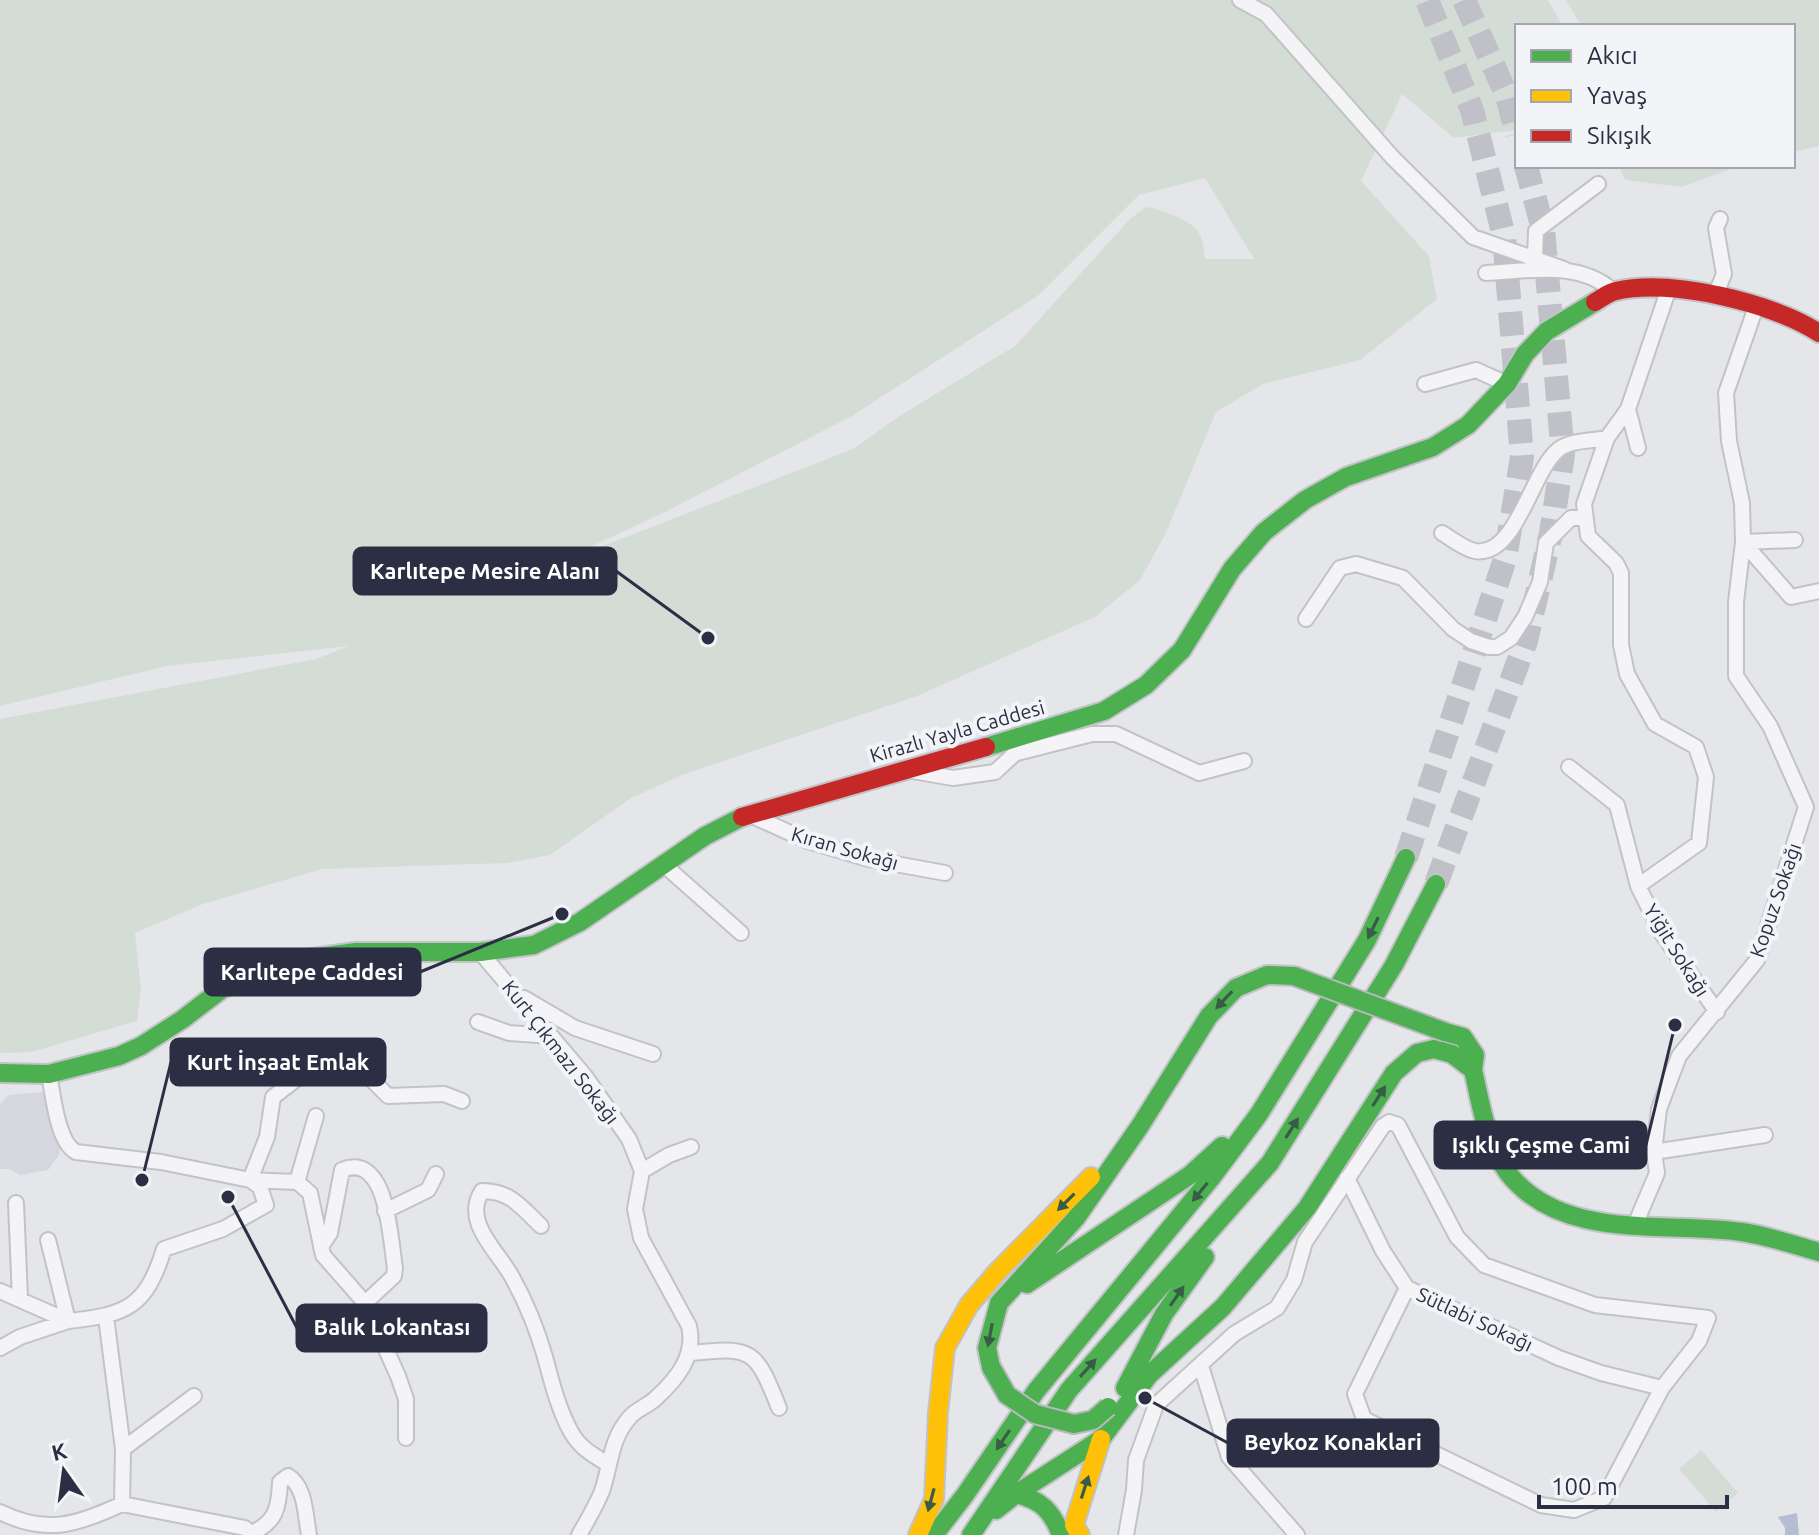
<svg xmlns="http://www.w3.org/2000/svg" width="1819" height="1535" font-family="Ubuntu,sans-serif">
<rect width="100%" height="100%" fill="#e5e6e9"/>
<!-- built -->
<path fill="#d6d7de" d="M43,1092L60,1147L59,1155L48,1170L20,1175L9,1169H0V1104L9,1095Z"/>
<!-- green -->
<path fill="#d4ddd5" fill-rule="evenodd" d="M0,0H1548L1563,26H1517V130L1454,138L1402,94L1361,181L1429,256L1437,299L1360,360L1263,384L1216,412L1165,535L1140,580L1095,617L917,696L682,775L631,798L550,855L506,863L322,869L203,904L135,933L141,990L137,1021L31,1052L0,1053V719L316,659L349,646L167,666L0,706ZM1205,178L1254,259H1205C1204,250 1203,235 1195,228C1186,219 1158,208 1146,207L1130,219L1015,346L901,415L853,449L538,571L661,514L852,416L1039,295L1139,195Z
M1566,0H1819V146L1793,152V26H1581Z
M1619,166H1739L1682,187L1625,180Z
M1701,1450L1738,1493L1716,1512L1679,1469Z"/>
<!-- water -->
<path fill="#b5bdd3" d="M1797,1513L1799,1535H1785V1528L1778,1517Z"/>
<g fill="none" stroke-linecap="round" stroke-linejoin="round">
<!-- highway-tunnel -->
<path stroke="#c0c1c8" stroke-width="24" stroke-dasharray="24 12" stroke-linecap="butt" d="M1464,0L1507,96L1517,134
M1406,858L1505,559L1522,457L1504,236L1472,110L1427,0
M1436,884L1526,641L1551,533L1563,455L1543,229L1526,166"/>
<defs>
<path id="street" d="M1240,0L1266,14L1393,158L1473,237L1564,269
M1535,258L1536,231L1598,184
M1486,273C1528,271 1579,260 1613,291
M1669,288L1628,409L1607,438L1584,504L1588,536L1616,563L1621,573V645L1627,674L1655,724L1696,747L1706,777L1699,843L1638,886L1661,932L1717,1012
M1715,296L1724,274L1716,228L1720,219
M1425,384L1476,370L1507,384
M1628,409L1638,448
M1442,533C1452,539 1464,549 1475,551C1516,558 1531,472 1558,450C1570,440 1592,441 1607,438
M1743,542L1791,597L1819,591
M1743,542L1795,540
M1306,619L1340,568L1356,564L1403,578L1453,629L1471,641L1489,647H1497L1511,638L1525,617L1540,582L1546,543L1571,518H1585
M1017,753L1092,734H1116L1199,773L1244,761
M1569,767L1617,805L1638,886
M907,770L953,778L995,772L1023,746
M748,814L808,841L868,859L945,873
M663,864L741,933
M480,952L585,1076L629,1139L642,1171L635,1209L641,1238L689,1326C696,1356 677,1379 655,1399C647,1406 636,1410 630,1417C610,1439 611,1465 602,1491C596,1506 587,1521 579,1535
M524,998L575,1028L653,1054
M478,1022L509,1033L551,1036
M49,1074C53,1094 57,1142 76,1152L161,1162L250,1180L297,1182L310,1193L323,1255L365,1303L398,1376L406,1399V1438
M1654,1152L1765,1135
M642,1171L669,1155L691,1147
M1347,1178L1383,1251L1407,1288L1559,1358L1601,1373L1662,1388
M297,1182L316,1116
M16,1203L20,1298
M385,1211L428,1190L436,1174
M1635,1225L1657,1173L1654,1152L1659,1109L1679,1056L1757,960L1806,807L1770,726L1736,676V602L1743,542L1742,503L1729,441L1726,393L1757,304
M541,1226C521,1207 511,1191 482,1191C462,1222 498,1251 512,1277C526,1302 537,1329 545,1357C552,1383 558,1408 571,1432C580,1448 593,1455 608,1464
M48,1240L68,1321C127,1315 146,1307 164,1249L223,1229L266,1205L260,1187L250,1180L267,1137L273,1097L315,1065L336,1057L364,1072L388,1096L444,1094L462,1101
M321,1247L330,1233L342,1170C388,1151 390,1239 395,1268L394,1276L365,1303
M0,1291L68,1321L20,1337L0,1348
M106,1317L123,1449L122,1504
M386,1347L428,1337L449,1321
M691,1353C753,1346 756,1350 779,1408
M1201,1366L1229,1457L1297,1535
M123,1449L194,1396
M122,1504L245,1528L252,1535
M0,1512C46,1535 77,1525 122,1504
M251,1533C276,1523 279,1507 280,1482L288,1476C306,1487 305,1515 309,1535
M1126,1535L1134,1490L1136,1460L1156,1405L1234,1334L1277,1308L1294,1280L1305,1242L1383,1126L1389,1122L1398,1125L1457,1237L1484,1265L1595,1305L1708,1318L1699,1341L1662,1388L1604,1498L1574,1510L1541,1505L1364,1419L1355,1394L1407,1288"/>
<path id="fast" d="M986,747L1104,711L1146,685L1182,650L1232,569L1264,532L1305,500L1346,477L1433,447L1468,425L1507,384L1525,354L1547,331L1595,302
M1445,1032L1463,1037L1475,1055L1473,1070
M1473,1070C1481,1104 1486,1144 1508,1173C1562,1242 1666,1221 1742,1232C1769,1236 1794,1245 1819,1252
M0,1073L49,1074L119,1056L141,1046L183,1019L222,989L284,962L356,952H480L534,945L580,922L705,836L742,817
M1027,1284L1190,1175L1222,1146
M991,1367L987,1348L999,1303L1076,1218L1140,1126L1209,1016L1236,988L1267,975L1294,976
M1125,1388L1164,1314L1205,1257
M1016,1494C1041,1500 1052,1511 1061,1535
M996,1510L1016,1494L1101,1439L1149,1375L1223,1307L1307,1208L1394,1073L1417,1053L1434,1049L1452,1054L1473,1070
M934,1535L965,1495L1036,1391L1212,1177L1259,1114L1367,940L1406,858
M971,1535L1069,1390L1270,1163L1394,965L1436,884"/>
<path id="slow" d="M918,1535L934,1499L938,1413L945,1348L969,1305L998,1271L1091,1177
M1080,1535L1074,1525L1101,1439"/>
<path id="jam" d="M1595,302C1602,298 1609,292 1616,291C1670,278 1774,303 1819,333
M742,817L986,747"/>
</defs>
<!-- street casing -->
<use href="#street" stroke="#c2c3c7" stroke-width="18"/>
<!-- fast casing -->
<use href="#fast" stroke="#c2c3c7" stroke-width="22"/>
<!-- slow casing -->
<use href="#slow" stroke="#c2c3c7" stroke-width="22"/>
<!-- jam casing -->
<use href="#jam" stroke="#c2c3c7" stroke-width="22"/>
<!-- street -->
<use href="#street" stroke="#f4f4f6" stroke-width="14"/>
<!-- fast -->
<use href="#fast" stroke="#4caf50" stroke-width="18"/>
<!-- slow -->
<use href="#slow" stroke="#ffc107" stroke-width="18"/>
<!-- jam -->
<use href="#jam" stroke="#c62828" stroke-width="18"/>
<defs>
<path id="fast-bridge" d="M1294,976L1445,1032
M991,1367L1007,1395L1035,1414L1074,1424L1093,1420L1108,1407"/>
</defs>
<!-- fast-bridge casing -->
<use href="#fast-bridge" stroke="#b7b9be" stroke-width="22" stroke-linecap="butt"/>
<!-- fast-bridge -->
<use href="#fast-bridge" stroke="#4caf50" stroke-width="18"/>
</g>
<!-- one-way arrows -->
<defs><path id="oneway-solid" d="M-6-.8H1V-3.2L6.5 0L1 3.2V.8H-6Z" transform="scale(2)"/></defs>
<g fill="#375c48">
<use href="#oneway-solid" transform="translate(1373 928) rotate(116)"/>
<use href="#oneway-solid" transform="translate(1224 1000) rotate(133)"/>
<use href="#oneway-solid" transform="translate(1379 1096) rotate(-57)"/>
<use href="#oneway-solid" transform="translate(1292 1128) rotate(-58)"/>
<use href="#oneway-solid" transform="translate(1200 1192) rotate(129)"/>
<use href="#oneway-solid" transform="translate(1066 1202) rotate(135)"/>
<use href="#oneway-solid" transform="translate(1177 1296) rotate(-55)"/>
<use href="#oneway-solid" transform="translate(990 1335) rotate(101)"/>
<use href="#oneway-solid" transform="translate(1088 1368) rotate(-48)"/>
<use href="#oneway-solid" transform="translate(1003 1440) rotate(124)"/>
<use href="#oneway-solid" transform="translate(1085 1487) rotate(-72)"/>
<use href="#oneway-solid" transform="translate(931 1500) rotate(105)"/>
</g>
<g text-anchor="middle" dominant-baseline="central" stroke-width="8" stroke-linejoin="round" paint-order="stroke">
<!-- street labels -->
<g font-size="20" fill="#2c2f43" stroke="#f3f4f8">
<text transform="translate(957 731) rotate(-16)">Kirazlı Yayla Caddesi</text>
<text transform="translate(845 848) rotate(16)">Kıran Sokağı</text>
<text transform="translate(1775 900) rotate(-71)">Kopuz Sokağı</text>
<text transform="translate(1677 950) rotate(58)">Yiğit Sokağı</text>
<text transform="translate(561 1052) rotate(52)">Kurt Çıkmazı Sokağı</text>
<text transform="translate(1475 1319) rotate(25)">Sütlabi Sokağı</text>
</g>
</g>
<!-- callouts -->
<path fill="none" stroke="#2c2f43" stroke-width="3" d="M708 638L616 571M562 914L420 972M142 1180L171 1062M1675 1025L1646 1145M228 1197L297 1328M1145 1398L1228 1443"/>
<g fill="#2c2f43" stroke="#f3f4f8" stroke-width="3">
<circle cx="708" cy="638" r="8"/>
<circle cx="562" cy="914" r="8"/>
<circle cx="142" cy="1180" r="8"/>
<circle cx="1675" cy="1025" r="8"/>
<circle cx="228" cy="1197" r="8"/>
<circle cx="1145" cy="1398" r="8"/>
</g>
<g fill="#2c2f43" stroke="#2c2f43" stroke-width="3">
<rect x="354" y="548" width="262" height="46" rx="8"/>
<rect x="205" y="949" width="215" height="46" rx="8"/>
<rect x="171" y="1039" width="214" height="46" rx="8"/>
<rect x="1435" y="1122" width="211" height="46" rx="8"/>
<rect x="297" y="1305" width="189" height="46" rx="8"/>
<rect x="1228" y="1420" width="210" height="46" rx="8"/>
</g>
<g font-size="22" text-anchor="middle" font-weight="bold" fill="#fff">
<text x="485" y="579">Karlıtepe Mesire Alanı</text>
<text x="312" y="980">Karlıtepe Caddesi</text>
<text x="278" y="1070">Kurt İnşaat Emlak</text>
<text x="1541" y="1153">Işıklı Çeşme Cami</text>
<text x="392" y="1335">Balık Lokantası</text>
<text x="1333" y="1450">Beykoz Konaklari</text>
</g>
<!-- legend -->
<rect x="1515" y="24" width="280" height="144" fill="#f3f4f8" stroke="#a3a5b0" stroke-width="2"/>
<rect x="1531" y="50" width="40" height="12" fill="#4caf50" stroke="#a3a5b0" stroke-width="2"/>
<text x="1587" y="64" font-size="24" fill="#2c2f43">Akıcı</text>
<rect x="1531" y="90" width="40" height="12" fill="#ffc107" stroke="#a3a5b0" stroke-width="2"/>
<text x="1587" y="104" font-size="24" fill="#2c2f43">Yavaş</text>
<rect x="1531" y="130" width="40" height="12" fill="#c62828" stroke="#a3a5b0" stroke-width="2"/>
<text x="1587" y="144" font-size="24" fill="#2c2f43">Sıkışık</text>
<!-- north arrow -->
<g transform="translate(64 1471) rotate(346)" stroke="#f3f4f8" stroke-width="6" paint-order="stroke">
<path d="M0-6L14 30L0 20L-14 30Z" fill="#2c2f43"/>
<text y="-12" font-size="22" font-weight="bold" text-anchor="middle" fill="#2c2f43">K</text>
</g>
<!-- scale -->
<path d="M1539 1495v12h188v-12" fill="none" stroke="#2c2f43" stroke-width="4"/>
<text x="1551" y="1495" font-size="24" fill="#2c2f43" stroke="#f3f4f8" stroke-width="6" paint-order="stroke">100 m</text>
</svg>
